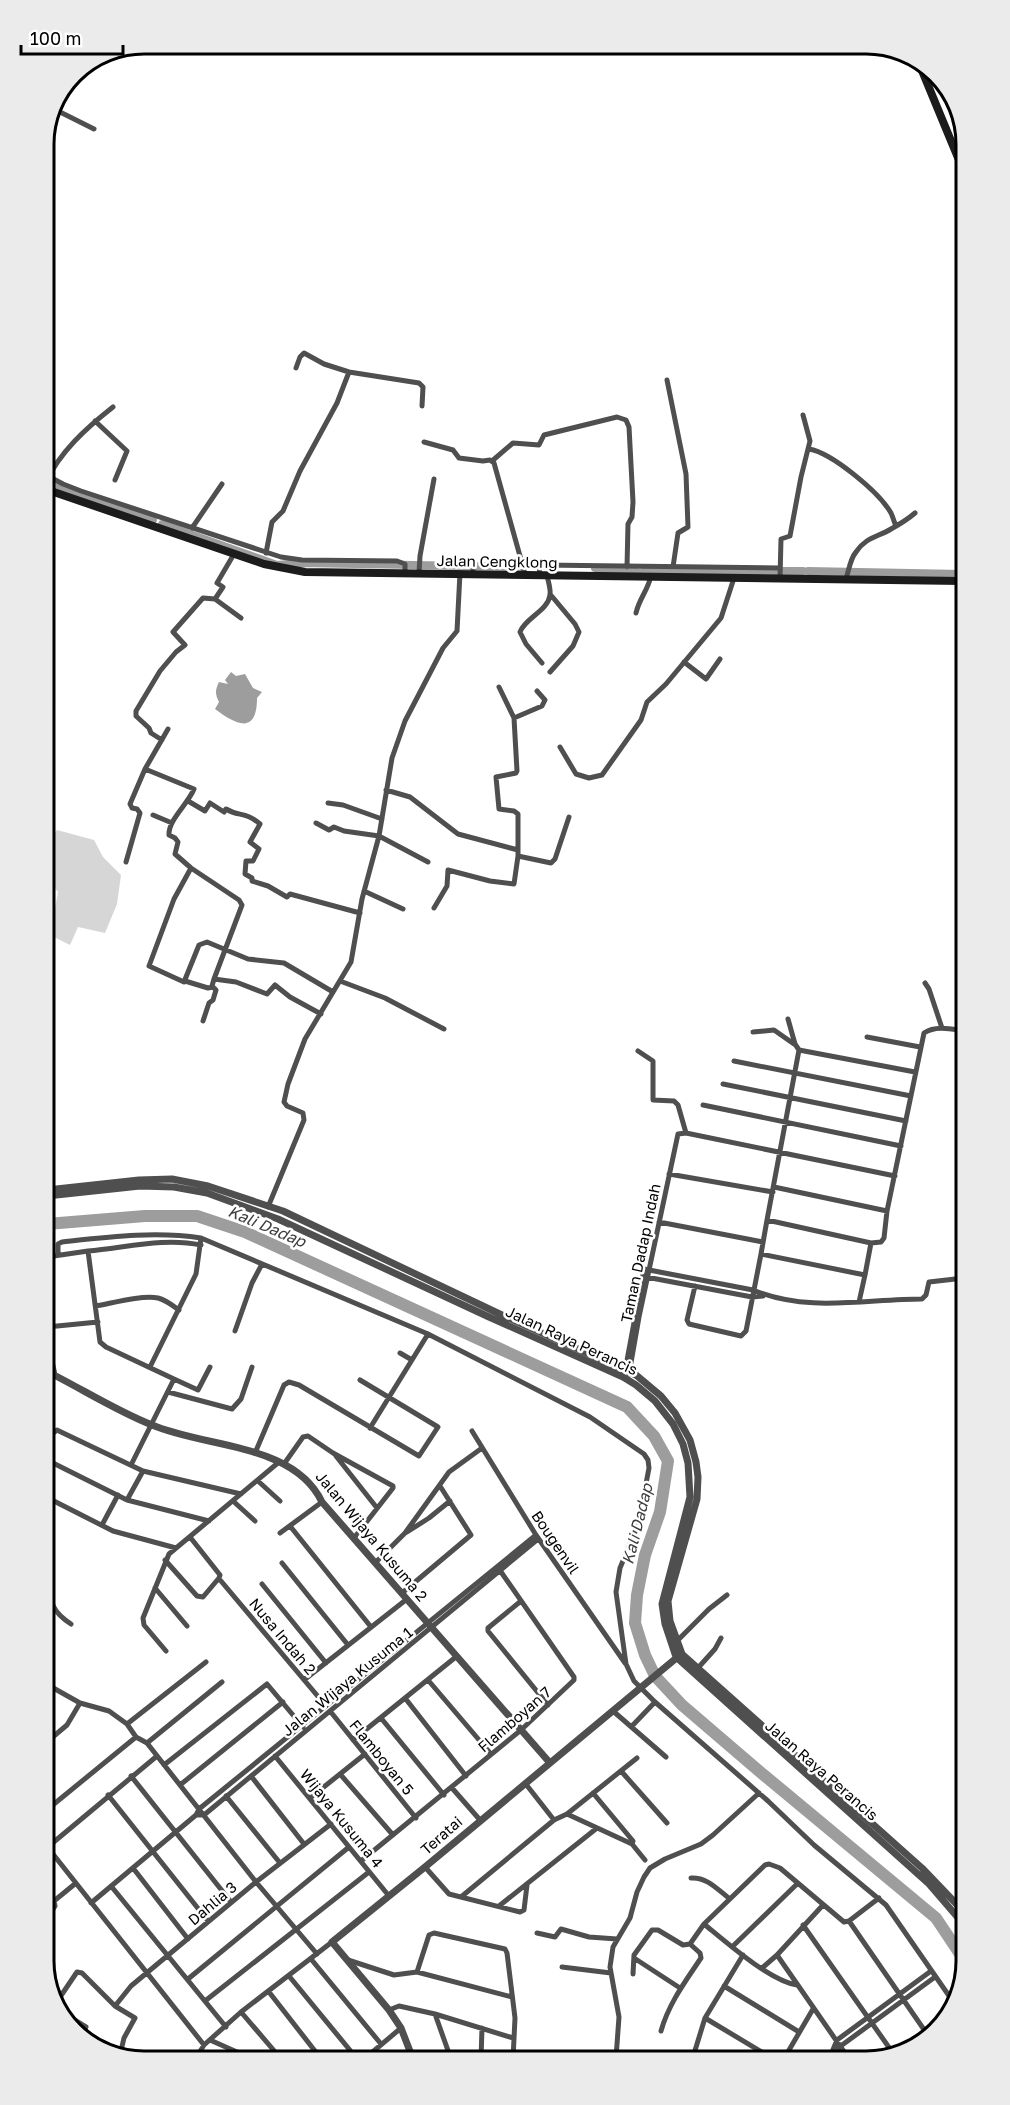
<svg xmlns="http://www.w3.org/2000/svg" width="1010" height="2105" font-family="'Golos Text',sans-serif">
<rect width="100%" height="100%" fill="#fff"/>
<!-- green -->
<path fill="#d6d6d6" d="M57,830L94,840L103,857L121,875L117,904L105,933L78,927L70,945L50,935L58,892L46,877V842Z"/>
<!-- water -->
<path fill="#9d9d9d" d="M231,672L236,676L245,674L253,688L262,692L257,698C257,736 235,724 215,709L219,702C215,694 215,690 219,682L228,684L225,680Z"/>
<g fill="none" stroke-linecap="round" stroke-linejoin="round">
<!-- canal -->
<path stroke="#9d9d9d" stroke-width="8" d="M50,485L153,520
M162,524L277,565L300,563L470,566
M475,566L522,567
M595,568L637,572
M644,571H803
M808,571L962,574"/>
<!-- river -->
<path stroke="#9d9d9d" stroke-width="12" d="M47,1224L145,1216H197L245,1232L627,1407L654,1436L668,1461L660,1512L645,1555L637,1595L635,1623L645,1655L655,1676L682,1705L759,1771L936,1918L966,1963"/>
<!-- minor -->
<path stroke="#4f4f4f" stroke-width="5" d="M56,110L94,129
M296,368L300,357L304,353L324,364L349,372L419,383L423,387L422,406
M667,380L686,474L688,527L678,533L673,567
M95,421L127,451L115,480
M424,442L453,450L459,458L483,461L490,460L494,463L525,574
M809,449C832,453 879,492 891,513C893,517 894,522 896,526
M492,461L513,443L539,445L544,435L617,417L626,420L629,427L633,502L632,517L628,524L627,567
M48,476L63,484L81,491L281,557L302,560L397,561L405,564V574
M45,483C61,451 85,429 113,407
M192,528L222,484
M266,553L272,522L283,511L300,471L337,403L349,372
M473,563V573
M419,573L420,556L434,479
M540,575L539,566L542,565L780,568
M780,578L781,539L790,536L801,477L810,441L803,415
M846,579C849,570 850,559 856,552C866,537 878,537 891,529C900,524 908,519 915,513
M215,599L241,618
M636,613C639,599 648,590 651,576
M684,662L706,679L720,659
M542,663L526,644L520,632C525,618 548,611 550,595C551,589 548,581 547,575
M550,672L573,646L579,632L575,624L550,594
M514,718L542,706L545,700L537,691
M162,740L151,733L149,728L136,716V711L160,671L176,652L185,645L173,632L203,598L215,599L223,587L217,583L234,554
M560,747L576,774L589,778L602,775L641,720L647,702L666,684L721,618L734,578
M145,769L194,789C188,804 168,820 169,835L175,838L178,842L175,854L191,868L239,900L242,905L214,979L212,986L216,990L213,1000L209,1003L203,1021
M386,790L410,797L458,834L518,850
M188,801L205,811L210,803L224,812L226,809C239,817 245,811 260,824L250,842L259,849L253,861H246L245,874L252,878V881L268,886L287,897L290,894L360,913
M328,803L343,805L382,819
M153,815L172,823
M316,823L329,830L334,827L344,831L379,836L428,862
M518,856L551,863L555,859L569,817
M126,862L140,813L137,809L132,808L130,804L145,769L168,729
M191,868L174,899L149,966L184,982L199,945L207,942L248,959L284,963L333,992
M364,891L403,909
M434,908L447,886L448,870L490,881L514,884L518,856V814L514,811L499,809L496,777L516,773L517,771L514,718L499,687
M214,979L236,982L267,994L275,985L290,997L321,1014
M185,981L208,988L213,987
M340,981L385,998L444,1029
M925,983L929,989L942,1028
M753,1032L774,1030L794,1044
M867,1037L920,1047
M799,1050L915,1072
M638,1051L653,1061V1100L674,1101L678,1105L686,1133
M734,1061L911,1096
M723,1084L906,1121
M703,1105L901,1146
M669,1174L773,1192
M774,1187L887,1211
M268,1207L304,1120L303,1113L287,1106L284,1102L288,1084L305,1039L351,962L362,899L379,836L392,758L405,721L443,648L457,631L460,573
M767,1220L799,1050L795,1044L788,1019
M659,1222L763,1242
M871,1243L881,1242L884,1238L887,1211L924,1033C936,1025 951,1029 964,1031
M88,1251C125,1248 164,1237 201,1245
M58,1255V1244L62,1242C108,1237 155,1231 201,1238L428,1334L590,1417L644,1454L648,1460L649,1468L641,1510L635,1532L620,1568L616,1592L626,1664L634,1681L655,1702L768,1801L814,1845L886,1905L954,2003
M47,1257L88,1251L100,1342L106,1347L174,1379L131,1465
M646,1277L752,1297L763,1296
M695,1286L687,1320L689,1324L741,1336L746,1331L761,1254L865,1275L871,1243L767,1220L761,1254
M859,1302L865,1275
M96,1306C113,1303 141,1295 158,1298C166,1300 172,1305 179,1310
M47,1327L98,1322
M235,1331L252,1283L262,1264
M400,1353L412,1360
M150,1367L196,1274L201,1238
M625,1371L644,1269L753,1290C807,1313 866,1299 922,1299L926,1295L929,1282L964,1278
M629,1374L639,1317L678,1134L686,1133L895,1176
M174,1379L198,1390L210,1367
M47,1382L54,1375
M168,1392L232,1409L241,1399L252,1367
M370,1428L428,1334
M472,1431L536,1535L625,1663
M47,1438L57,1430L61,1432L143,1471L127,1500L47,1460
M255,1453L284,1385L289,1382L299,1385L419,1456L438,1427L360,1380
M336,1456L377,1508
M284,1464L303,1437L308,1436L333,1453L393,1486V1488L354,1538
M143,1471L241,1494
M258,1481L280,1501
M48,1498L113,1531L176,1548
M127,1500L209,1521
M233,1501L255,1521
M102,1525L118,1495
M290,1526L371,1627
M407,1532L429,1518L450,1501
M280,1533L322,1502
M165,1560L197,1596L203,1597L219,1578L220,1575L190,1537
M376,1562L405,1533L449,1472L482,1448
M282,1563L348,1645
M48,1578C51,1602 50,1610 71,1624
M221,1581L326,1706
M262,1584L326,1663
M155,1588L187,1626
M402,1593L471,1535L440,1486
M521,1601L488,1628V1631L548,1705
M675,1643L709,1609L727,1595
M166,1651L144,1625L143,1618L169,1554L279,1462
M697,1669L715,1649L721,1638
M304,1680L407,1599
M428,1680L491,1754
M48,1685L80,1703L109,1711L127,1724L136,1737L147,1743L256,1882L317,1954
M405,1698L466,1776
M330,1711L416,1818
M613,1711L666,1757
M381,1718L444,1795
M127,1724L206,1662
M632,1726L655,1702
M353,1740L457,1656
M48,1741L67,1725L80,1703
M147,1743L222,1682
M275,1756L389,1896
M164,1765L267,1684L303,1727
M621,1771L667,1823
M340,1774L393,1835
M131,1776L231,1902
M251,1776L304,1844
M525,1783L554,1820
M180,1785L283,1702
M452,1788L480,1820
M593,1793L633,1841L632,1844L645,1860
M108,1795L208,1921
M226,1796L280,1863
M310,1798L365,1754
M48,1799L54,1804L136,1737
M567,1814L632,1844
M196,1815H204L538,1539
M49,1846L157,1756
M49,1849L204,2045
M361,1861L521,1730L574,1680V1677L499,1569
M425,1867L449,1894L520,1912L524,1910L527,1885
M133,1868L188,1939
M691,1878C707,1877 717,1889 730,1899
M111,1886L226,2027
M49,1895L54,1901L76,1883
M461,1897L554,1820L567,1814L637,1758
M91,1903L196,1815L199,1809L536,1535
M823,1905L777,1955L847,2056
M499,1906L597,1828
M49,1916L55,1906L54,1901
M849,1921L927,2034
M704,1924C726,1942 770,1981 797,1985
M803,1925L895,2056
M537,1933L555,1937L561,1929L589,1937L617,1939
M732,1947L797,1884
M634,1958L680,1988
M311,1959L381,2044
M348,1960L394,1975L417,1972
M562,1967L611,1973
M762,1968L777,1955
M633,1974L634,1955L652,1930H658L683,1945L690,1944
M289,1976L358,2060
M188,1979L349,1847
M724,1986L799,2032
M269,1992L322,2060
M512,1997L417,1972L429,1935L434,1933L505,1949L507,1953L515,2018L513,2059
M205,2001L369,1872
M56,2003L77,1972L82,1973L115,2006L135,2018L124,2038L120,2055
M115,2006L131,1986L256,1882L331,1824
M389,2010L399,2006L435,2014L513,2038
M241,2012L282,2060
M63,2013L86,2027L81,2039
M435,2014L451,2059
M705,2018L770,2057
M661,2031C669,2003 685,1982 701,1958L700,1953L690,1944L704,1924L765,1865L769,1864L780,1868L844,1922L849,1921L879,1898
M210,2040L255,2060
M838,2048L935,1977
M694,2052L703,2057
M693,2057L705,2018L743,1955
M785,2057L813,2009
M830,2057L837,2040L931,1971
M616,2058L619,2017L610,1967L613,1947L630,1918L637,1892L644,1877L650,1868L665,1859L701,1844L713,1835L759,1793
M481,2059L482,2028
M363,2060L401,2028
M194,2061L204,2045L241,2012L332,1942"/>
<!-- tertiary -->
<path stroke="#4f4f4f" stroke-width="7" d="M47,1190L139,1180L172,1179L208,1186L283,1211L504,1316L636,1375L661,1396L675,1413L690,1440L696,1462L698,1477L697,1499L668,1601L670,1621L682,1654L922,1868L966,1914
M47,1196L140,1186L174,1187L207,1193L278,1219L489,1317L623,1377L636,1385L655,1401L673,1424L683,1444L688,1463L690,1497L662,1604L665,1624L676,1657L929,1884L966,1927
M47,1343L54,1375C87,1392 119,1412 152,1425C206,1448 294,1443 322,1502L550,1763
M413,2059L401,2028L389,2010L332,1942L425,1867L680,1655"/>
<!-- secondary -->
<path stroke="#1c1c1c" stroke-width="8" d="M918,61L961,165
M45,489L264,564L305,572L962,581"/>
</g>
<g text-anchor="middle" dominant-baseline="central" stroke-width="5" stroke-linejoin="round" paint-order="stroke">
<!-- street labels -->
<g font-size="15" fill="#000" stroke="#fff">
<text transform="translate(497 561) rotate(1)">Jalan Cengklong</text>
<text transform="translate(640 1253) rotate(-78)">Taman Dadap Indah</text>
<text transform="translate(572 1340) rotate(25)">Jalan Raya Perancis</text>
<text transform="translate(372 1536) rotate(50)">Jalan Wijaya Kusuma 2</text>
<text transform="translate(556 1542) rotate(56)">Bougenvil</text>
<text transform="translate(283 1636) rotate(50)">Nusa Indah 2</text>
<text transform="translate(347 1681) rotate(-39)">Jalan Wijaya Kusuma 1</text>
<text transform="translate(514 1719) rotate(-41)">Flamboyan 7</text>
<text transform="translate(382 1757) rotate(51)">Flamboyan 5</text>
<text transform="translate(822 1770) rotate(41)">Jalan Raya Perancis</text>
<text transform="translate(342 1818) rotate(51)">Wijaya Kusuma 4</text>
<text transform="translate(441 1835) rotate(-41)">Teratai</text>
<text transform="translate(212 1903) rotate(-40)">Dahlia 3</text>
</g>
<!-- water labels -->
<g font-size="16" font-style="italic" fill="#3e3e3e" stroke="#fff">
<text transform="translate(267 1226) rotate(23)">Kali Dadap</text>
<text transform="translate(637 1524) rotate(-76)">Kali Dadap</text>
</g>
</g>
<!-- crop -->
<path d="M0 0H1010V2105H0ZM144 54H866A90 90 0 0 1 956 144V1961A90 90 0 0 1 866 2051H144A90 90 0 0 1 54 1961V144A90 90 0 0 1 144 54Z" fill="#ebebeb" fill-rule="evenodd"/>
<path fill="none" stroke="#000" stroke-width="3" d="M144 54H866A90 90 0 0 1 956 144V1961A90 90 0 0 1 866 2051H144A90 90 0 0 1 54 1961V144A90 90 0 0 1 144 54Z"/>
<!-- scale -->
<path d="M21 45v9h102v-9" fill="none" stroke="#000000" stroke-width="3"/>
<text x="30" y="45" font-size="18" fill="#000000" stroke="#ffffff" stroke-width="4.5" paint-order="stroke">100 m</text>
</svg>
